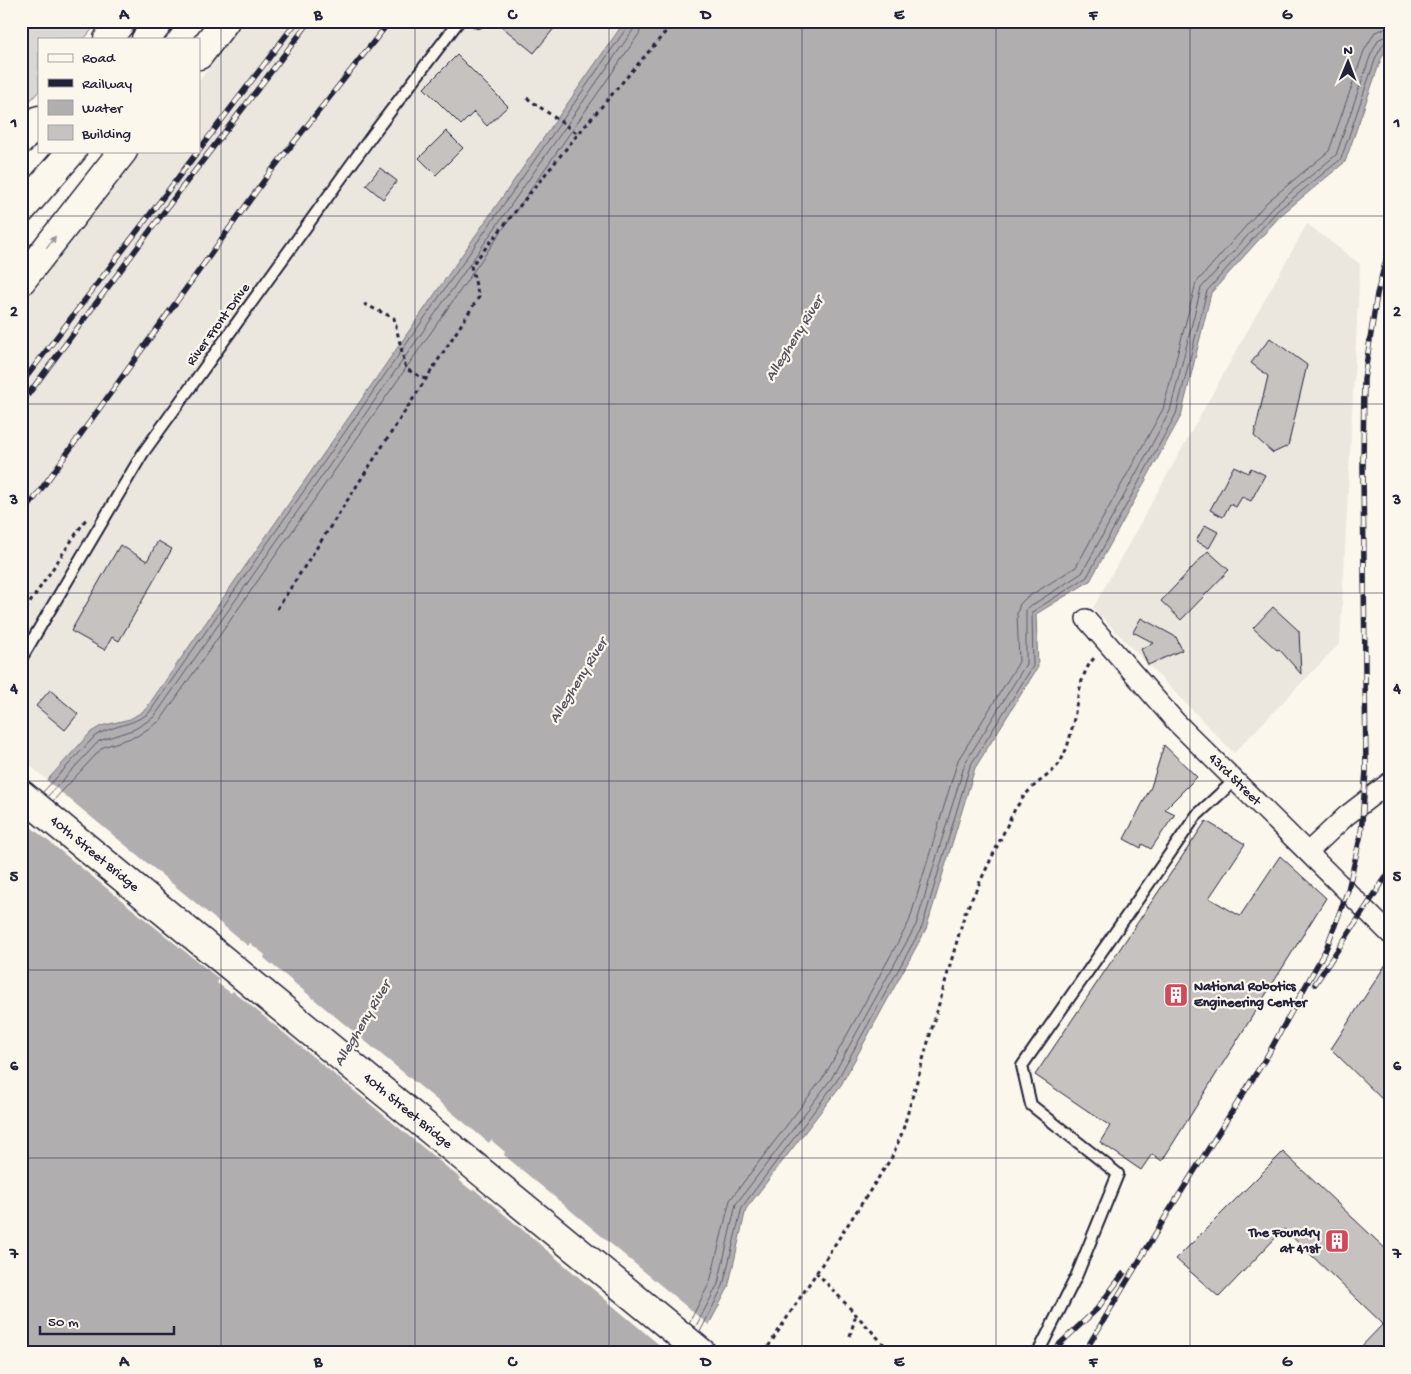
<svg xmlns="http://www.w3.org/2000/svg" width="1411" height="1374" font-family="'Gochi Hand',sans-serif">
<rect width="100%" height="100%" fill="#fbf7ec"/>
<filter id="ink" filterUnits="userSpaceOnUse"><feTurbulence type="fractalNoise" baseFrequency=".02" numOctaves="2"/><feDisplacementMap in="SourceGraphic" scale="10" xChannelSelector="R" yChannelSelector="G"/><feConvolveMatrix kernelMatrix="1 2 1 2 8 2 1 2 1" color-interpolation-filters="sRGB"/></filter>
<g filter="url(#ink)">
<!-- built -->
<path fill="#ebe7df" d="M244,21H625L145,710L130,719L101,726L91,732L47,780L21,758V303L142,151H199V81Z
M1307,224L1360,264L1340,643L1234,753L1093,608Z"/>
<!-- green -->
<path fill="#dbd8d3" stroke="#7e7d87" d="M21,21H99L84,39H39V91L21,111Z"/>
<!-- water -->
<path fill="#b1aeb0" stroke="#787681" d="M625,21H1390V42L1381,59L1345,162L1281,215L1211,293L1181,416L1090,581L1036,614L1038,667L975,768L926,929L841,1085L746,1209L728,1288L694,1353H21V809L91,732L101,726L130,719L145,710Z"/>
<!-- pier -->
<path fill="#fbf7ec" d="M45,779L248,946L250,943L265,955L264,958L489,1143L491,1140L505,1152L504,1155L711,1327L697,1353H669L474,1189L472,1191L459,1180L460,1178L233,991L231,993L217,983L219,979L21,819V805Z"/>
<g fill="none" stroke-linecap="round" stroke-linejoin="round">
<!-- shore -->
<path stroke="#5b5a6a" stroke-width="1" d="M43,792L95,736C113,725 131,726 149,713L628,26L629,21
M48,796L99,741L135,729L154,717L633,30L635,21
M53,801L103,747L137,736L160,721L639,34L643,21
M689,1323L710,1282L730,1200L825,1075L909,922L958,760L1019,662L1017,613L1020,604L1026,598L1076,567L1163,409L1196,283L1267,202L1329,151L1364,51L1375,32L1390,27
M695,1328L718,1284L736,1204L831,1079L916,925L965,763L1026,664V609L1082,573L1170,411L1201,288L1273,207L1336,155L1371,54L1379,39L1390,35
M700,1332L723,1286L742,1207L836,1082L922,927L970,766L1033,666L1032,612L1087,577L1176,414L1207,291L1277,211L1341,159L1376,57L1384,43L1390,41"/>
</g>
<!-- building -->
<path fill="#c6c2c0" stroke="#22223b" d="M495,21H560L534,53Z
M457,55L508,106L487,126L474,112L461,125L424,88Z
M446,131L463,148L436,175L419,158Z
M380,168L397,181L383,199L366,185Z
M1270,338L1307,365L1288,446L1273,453L1254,436L1268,376L1251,363Z
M1234,466L1248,473L1251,468L1265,475L1251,501L1242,497L1236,507L1230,504L1223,517L1210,510Z
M1205,525L1218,532L1209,548L1196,541Z
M158,541L172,549L119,641L112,637L105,650L71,631L120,545L147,561Z
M1208,551L1229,570L1181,620L1161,601Z
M1273,607L1299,631L1301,674L1279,649L1277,650L1253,628Z
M1141,618L1176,637L1182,650L1148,665L1141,649L1154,643L1133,632Z
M50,690L78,714L65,730L36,706Z
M1164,745L1197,777L1165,809L1175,814L1151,849L1142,844L1141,848L1124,839L1151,787Z
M1206,821L1245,844L1209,898L1240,916L1280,856L1326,898L1162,1161L1152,1154L1141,1170L1100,1142L1110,1126L1035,1075Z
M1390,958V1107L1331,1049Z
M1283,1152L1390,1253V1353H1355L1383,1324L1284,1229L1219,1297L1176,1259Z"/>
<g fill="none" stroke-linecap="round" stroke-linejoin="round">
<defs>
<path id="lane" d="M477,21L478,22
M21,659L143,453L373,134L459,21
M1038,1353L1076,1277L1118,1174L1031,1105L1022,1066L1196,816L1235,780"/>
<g id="street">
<path id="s1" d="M1086,619L1176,722L1390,934"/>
<path d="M1308,852L1346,816L1390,782"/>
</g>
<g id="primary">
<path id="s2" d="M21,794L702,1353"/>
</g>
<path id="highway" d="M108,39L122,21
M146,39L160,21
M199,55L225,21
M21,140L39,120
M21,210L72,151
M21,281L123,151"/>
</defs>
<!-- lane casing -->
<use href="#lane" stroke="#22223b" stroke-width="14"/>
<!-- street casing -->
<use href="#street" stroke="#22223b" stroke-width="22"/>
<!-- primary casing -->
<use href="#primary" stroke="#22223b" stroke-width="31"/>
<!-- highway casing -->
<use href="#highway" stroke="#22223b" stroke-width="31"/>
<!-- path -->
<path stroke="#22223b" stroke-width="3" stroke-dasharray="4 4" stroke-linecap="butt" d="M527,98L578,134
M364,304L394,318L406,369L425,379
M277,609L479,297L471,266L578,134L675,21
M21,616L86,519
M816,1272L892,1353
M850,1336L856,1314
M764,1353L892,1157L902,1133L965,913L1015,809C1019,804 1022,798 1027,793C1036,782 1053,774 1060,762C1079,731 1072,681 1095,657"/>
<!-- lane -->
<use href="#lane" stroke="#fbf7ec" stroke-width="10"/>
<!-- street -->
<use href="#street" stroke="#fbf7ec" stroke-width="19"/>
<!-- primary -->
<use href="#primary" stroke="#fbf7ec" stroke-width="28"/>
<!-- highway -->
<use href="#highway" stroke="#fbf7ec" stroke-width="28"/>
<defs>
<path id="rail" d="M21,384L297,21
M21,404L181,189L310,21
M21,517L268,175L390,21
M1315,984L1390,871
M1266,1058L1326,949L1348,890L1361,834L1366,771L1363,467L1364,379L1377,294L1390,245
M1050,1353L1097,1309L1123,1274
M1084,1353L1169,1211L1269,1053"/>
</defs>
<!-- rail casing -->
<use href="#rail" stroke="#22223b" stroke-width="5.5"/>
<!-- rail -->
<use href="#rail" stroke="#fbf7ec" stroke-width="4" stroke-dasharray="11" stroke-linecap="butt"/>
</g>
<!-- one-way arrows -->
<defs><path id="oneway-solid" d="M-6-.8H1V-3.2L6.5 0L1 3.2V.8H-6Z" transform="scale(1.25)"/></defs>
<use fill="#99979c" href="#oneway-solid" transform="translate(51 242) rotate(-53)"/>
</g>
<!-- grid -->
<path fill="none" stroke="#22223b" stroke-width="1" stroke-opacity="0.55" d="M221,21V1353M415,21V1353M609,21V1353M802,21V1353M996,21V1353M1190,21V1353M21,216H1390M21,404H1390M21,593H1390M21,781H1390M21,970H1390M21,1158H1390"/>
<!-- icons -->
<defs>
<symbol id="building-square" viewBox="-11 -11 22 22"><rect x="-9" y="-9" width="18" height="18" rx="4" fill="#d1495b" stroke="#fbf7ec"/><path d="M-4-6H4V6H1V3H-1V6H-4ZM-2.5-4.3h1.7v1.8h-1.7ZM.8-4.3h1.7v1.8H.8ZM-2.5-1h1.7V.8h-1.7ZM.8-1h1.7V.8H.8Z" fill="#fff"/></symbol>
</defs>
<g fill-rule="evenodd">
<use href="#building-square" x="1162" y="981" width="28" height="28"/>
<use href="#building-square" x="1323" y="1227" width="28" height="28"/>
</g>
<g text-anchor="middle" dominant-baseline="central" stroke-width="4.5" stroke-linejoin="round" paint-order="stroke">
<!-- street labels -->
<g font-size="14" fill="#22223b" stroke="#fbf7ec">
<text transform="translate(219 325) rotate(-54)">River Front Drive</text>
<text stroke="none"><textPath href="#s1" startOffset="219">43rd Street</textPath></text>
<text stroke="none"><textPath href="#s2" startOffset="95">40th Street Bridge</textPath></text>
<text stroke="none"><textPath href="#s2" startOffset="500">40th Street Bridge</textPath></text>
</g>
<!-- poi labels -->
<g font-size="14" font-weight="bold" fill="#22223b" stroke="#fbf7ec" text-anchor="start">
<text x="1194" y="987">National Robotics<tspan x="1194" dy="16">Engineering Center</tspan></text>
<text x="1320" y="1233" text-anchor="end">The Foundry<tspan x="1320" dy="16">at 41st</tspan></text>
</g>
<!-- water labels -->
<g font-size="15" font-style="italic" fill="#545364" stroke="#fbf7ec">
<text transform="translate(795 339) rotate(-58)">Allegheny River</text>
<text transform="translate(579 681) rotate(-58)">Allegheny River</text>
<text transform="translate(363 1024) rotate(-59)">Allegheny River</text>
</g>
</g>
<!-- margin -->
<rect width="1411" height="1374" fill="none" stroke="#fbf7ec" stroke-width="55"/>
<!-- legend -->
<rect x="38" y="38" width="162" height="115" fill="#fbf7ec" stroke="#a4a2a5"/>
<rect x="48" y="54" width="25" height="8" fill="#fbf7ec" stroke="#a4a2a5"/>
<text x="82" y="62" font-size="15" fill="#22223b">Road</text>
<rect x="48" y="79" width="25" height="8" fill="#22223b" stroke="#a4a2a5"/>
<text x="82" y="88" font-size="15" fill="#22223b">Railway</text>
<rect x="48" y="100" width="25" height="15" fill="#b1aeb0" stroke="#a4a2a5"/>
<text x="82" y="112" font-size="15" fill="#22223b">Water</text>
<rect x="48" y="125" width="25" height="15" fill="#c6c2c0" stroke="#a4a2a5"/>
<text x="82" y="138" font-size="15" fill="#22223b">Building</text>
<!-- north arrow -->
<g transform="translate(1348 62) rotate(1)" stroke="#fbf7ec" stroke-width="4" paint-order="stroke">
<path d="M0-4L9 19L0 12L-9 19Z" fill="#22223b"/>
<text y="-8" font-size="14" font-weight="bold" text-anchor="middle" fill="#22223b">N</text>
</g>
<!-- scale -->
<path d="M40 1326v8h134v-8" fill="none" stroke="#22223b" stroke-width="2.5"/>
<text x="48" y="1326" font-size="15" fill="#22223b" stroke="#fbf7ec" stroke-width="4" paint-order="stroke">50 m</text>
<rect x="28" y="28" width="1356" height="1318" fill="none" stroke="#22223b" stroke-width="2"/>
<g font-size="16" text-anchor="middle" font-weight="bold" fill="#22223b">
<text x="124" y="19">A</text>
<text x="318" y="19">B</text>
<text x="512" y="19">C</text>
<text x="706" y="19">D</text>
<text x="899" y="19">E</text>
<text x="1093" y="19">F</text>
<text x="1287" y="19">G</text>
<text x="14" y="127">1</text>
<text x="1397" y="127">1</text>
<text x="14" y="316">2</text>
<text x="1397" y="316">2</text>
<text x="14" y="504">3</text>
<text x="1397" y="504">3</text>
<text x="14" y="693">4</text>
<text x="1397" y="693">4</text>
<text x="14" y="881">5</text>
<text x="1397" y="881">5</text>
<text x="14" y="1070">6</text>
<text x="1397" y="1070">6</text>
<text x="14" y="1258">7</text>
<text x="1397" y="1258">7</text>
<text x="124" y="1366">A</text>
<text x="318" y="1366">B</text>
<text x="512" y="1366">C</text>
<text x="706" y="1366">D</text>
<text x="899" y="1366">E</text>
<text x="1093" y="1366">F</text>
<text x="1287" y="1366">G</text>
</g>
</svg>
